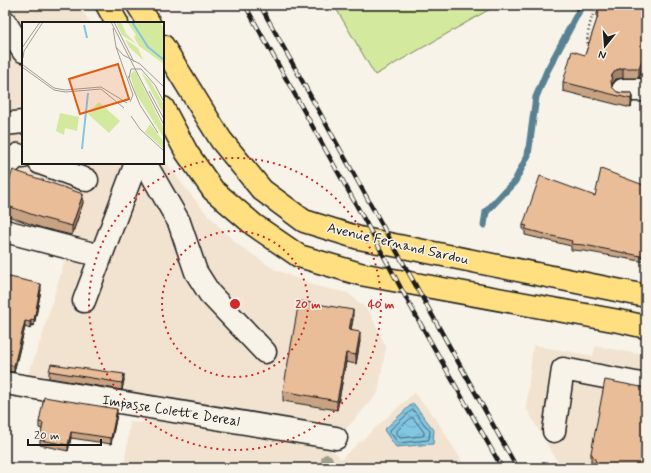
<svg xmlns="http://www.w3.org/2000/svg" width="651" height="473" font-family="Mynerve,sans-serif">
<defs>
<pattern id="water-waves" width="16" height="10" patternUnits="userSpaceOnUse"><rect width="16" height="10" fill="#81c6e2"/><path d="M0 5q4-4 8 0t8 0" fill="none" stroke="#6faac1"/></pattern>
</defs>
<rect width="100%" height="100%" fill="#f7f3e8"/>
<filter id="ink" filterUnits="userSpaceOnUse"><feTurbulence type="fractalNoise" baseFrequency=".025" numOctaves="2"/><feDisplacementMap in="SourceGraphic" scale="8" xChannelSelector="R" yChannelSelector="G"/><feConvolveMatrix kernelMatrix="1 2 1 2 8 2 1 2 1" color-interpolation-filters="sRGB"/></filter>
<g filter="url(#ink)">
<!-- built -->
<path fill="#f2e3d0" d="M5,5H79L90,23H23V163H163V155L169,166L180,181L205,212L237,244L274,269L316,286L348,293L369,311L386,347L378,393L344,431L145,401L26,381L43,333L65,259L5,243Z
M533,345L593,356L595,346L646,355V468H561L526,408Z
M414,393L435,417L466,468H124L130,422L139,423L157,418L315,442L336,453L341,459Z"/>
<!-- garden -->
<path fill="#d3e99d" stroke="#78825c" d="M334,5H497L375,75Z"/>
<!-- water -->
<path fill="url(#water-waves)" stroke="#598293" d="M413,403L434,430L433,444L396,447L384,430Z"/>
<g fill="none" stroke-linecap="round" stroke-linejoin="round">
<!-- shore -->
<path stroke="#44606b" stroke-width="1" d="M413,410L430,431L429,439L428,440L398,443L390,432V430L411,411Z
M411,418H413L424,432V435L423,436L400,438L397,433V431Z"/>
<!-- stream -->
<path stroke="#598293" stroke-width="7" d="M484,225L486,212L515,181L528,155L536,97L547,71L579,11L581,5"/>
<defs>
<path id="minor" d="M5,22L23,51
M623,90H646
M5,124L23,122
M40,163L87,180
M145,163L179,222L196,272L210,294L265,352
M5,168L18,155L23,157
M5,231L101,256
M84,301L136,163
M5,383L336,438
M554,431L563,369L646,385"/>
<path id="major" d="M107,5L117,23
M138,5L149,23
M163,46L221,140L262,190L304,221L359,238L646,296
M163,108L187,153L213,190L254,225L299,256L360,274L624,322L646,327"/>
</defs>
<!-- minor casing -->
<use href="#minor" stroke="#1c1c1c" stroke-width="25"/>
<!-- major casing -->
<use href="#major" stroke="#1c1c1c" stroke-width="25"/>
<!-- path -->
<path stroke="#1c1c1c" stroke-width="2.5" stroke-dasharray="1 3" stroke-linecap="butt" d="M589,47C584,37 593,15 596,5"/>
<!-- minor -->
<use href="#minor" stroke="#f7f3e8" stroke-width="22"/>
<!-- major -->
<use href="#major" stroke="#ffdf80" stroke-width="22"/>
<defs>
<path id="rail" d="M245,5L364,219L411,307L502,468
M260,5L517,468"/>
</defs>
<!-- rail casing -->
<use href="#rail" stroke="#1c1c1c" stroke-width="4.5"/>
<!-- rail -->
<use href="#rail" stroke="#f7f3e8" stroke-width="3" stroke-dasharray="9" stroke-linecap="butt"/>
</g>
<!-- trees -->
<circle fill="#9d9f8d" cx="327" cy="460" r="6"/>
<!-- wall -->
<path fill="#c8a383" stroke="#1c1c1c" d="M646,5L639,78H623L616,79L612,85V87L617,92L623,93H632V102L631,108L563,91V82L585,55L597,20V12Z
M646,186V262L584,251L571,250V246L525,235V231L523,230V225L595,196Z
M5,192L83,203L72,235L42,228L5,215Z
M5,276L41,290L34,326L31,325L30,329L25,327L14,372L5,371Z
M353,319L351,330L360,341L356,364L346,362L337,410L283,401V391Z
M49,371L124,380L122,390L49,378Z
M117,414L111,444L71,438L68,451L40,445V440L42,429L39,428V422Z
M591,453L646,468H594L591,464Z"/>
<!-- shaded-wall -->
<path fill="#a2846a" stroke="#1c1c1c" d="M646,50V59L639,78V68Z
M623,68V78L616,79L612,84L611,90V81L612,75L616,70Z
M632,93V102L631,108V99Z
M83,194V203L72,235V226Z
M41,284V290L34,326V320Z
M353,310V319L349,339V330Z
M31,319V325L30,329V322Z
M25,321V327L14,372V366Z
M360,332V341L356,364V355Z
M346,353V362L337,410V401Z
M124,374V380L122,390V383Z
M117,409V414L111,444V438Z
M71,432V438L68,451V445Z"/>
<!-- building -->
<path fill="#e8bd98" stroke="#1c1c1c" d="M600,5H646V50L639,68H623L616,70L612,75L611,81L612,87L617,92L623,93H632L631,99L563,82L572,51L585,55L599,13L597,12Z
M601,169L646,186V257L584,245L571,244L572,241L525,229L527,226L523,225L540,176L595,196Z
M13,170L83,194L72,226L42,218L5,205V192Z
M5,276L41,284L34,320L31,319L30,322L25,321L14,366L5,365Z
M299,301L353,310L349,330L360,332L356,355L346,353L337,401L283,391Z
M51,364L124,374L122,383L49,371Z
M605,380L646,388V468H600L591,453Z
M44,397L117,409L111,438L71,432L68,445L40,440L43,423L39,422Z"/>
</g>
<!-- distance rings -->
<g fill="none" stroke="#d62828" stroke-width="2" stroke-dasharray="2 4">
<circle cx="235" cy="304" r="73"/>
<circle cx="235" cy="304" r="146"/>
</g>
<g text-anchor="middle" dominant-baseline="central" stroke-width="3" stroke-linejoin="round" paint-order="stroke">
<!-- street labels -->
<g font-size="14" fill="#1c1c1c" stroke="#f7f3e8">
<text transform="translate(398 244) rotate(13)">Avenue Fernand Sardou</text>
<text transform="translate(171 411) rotate(9)">Impasse Colette Dereal</text>
</g>
</g>
<!-- overview -->
<g transform="translate(22 22)">
<rect width="142" height="142" fill="#f7f3e8"/>
<path d="M94,0H99L104,11L114,22L100,13ZM105,0H138L142,7V42L117,24L112,15L114,13ZM103,17L116,26L121,38L107,25ZM113,48L142,107V116L114,72L108,53ZM119,50L129,60L142,83V93ZM38,91L57,95L55,109L43,106L42,113L34,109ZM128,102L142,120V127L123,110Z" fill="#d3e99d"/>
<path d="M117,0H124L135,14L128,15Z" fill="#d3e99d"/>
<path d="M77,80L98,99L87,111L66,92Z" fill="#d3e99d"/>
<path fill="none" stroke="#81c6e2" stroke-width="2" d="M110,0L126,25L142,38M62,3L65,16M60,127L66,71"/>
<path fill="none" stroke="#9f9d96" stroke-width="1" d="M89,0L142,103M92,0L112,40M91,6L94,25L111,73L108,80M94,25L101,33L118,42L142,65M0,26L18,0M1,36L2,29L21,0M1,43L32,66L43,68L79,65L105,81M0,45L32,68L43,70L79,67L102,86M106,54L118,83L136,111M107,56L109,47H119L133,63L142,80M127,69L142,97M109,94L118,107L142,129"/>
<path fill="#e8590c" fill-opacity="0.15" stroke="#e8590c" stroke-width="2" d="M96,42L107,77L58,92L47,57Z"/>
<rect width="142" height="142" fill="none" stroke="#1c1c1c" stroke-width="2"/>
</g>
<circle cx="235" cy="304" r="6" fill="#d62828" stroke="#f7f3e8" stroke-width="2"/>
<g font-size="12" text-anchor="middle" font-weight="bold" fill="#d62828" stroke="#f7f3e8" stroke-width="3" stroke-linejoin="round" paint-order="stroke">
<text x="308" y="308">20 m</text>
<text x="381" y="308">40 m</text>
</g>
<!-- margin -->
<rect width="651" height="473" fill="none" stroke="#f7f3e8" stroke-width="20"/>
<rect x="10" y="10" width="631" height="453" fill="none" stroke="#1c1c1c" stroke-width="1.5" filter="url(#ink)"/>
<!-- north arrow -->
<g transform="translate(605 46) rotate(197)" stroke="#f7f3e8" stroke-width="3" paint-order="stroke">
<path d="M0-3L7 15L0 10L-7 15Z" fill="#1c1c1c"/>
<text y="-6" font-size="11" font-weight="bold" text-anchor="middle" fill="#1c1c1c">N</text>
</g>
<!-- scale -->
<path d="M28 439v6h73v-6" fill="none" stroke="#1c1c1c" stroke-width="2"/>
<text x="34" y="439" font-size="12" fill="#1c1c1c" stroke="#f7f3e8" stroke-width="3" paint-order="stroke">20 m</text>
</svg>
